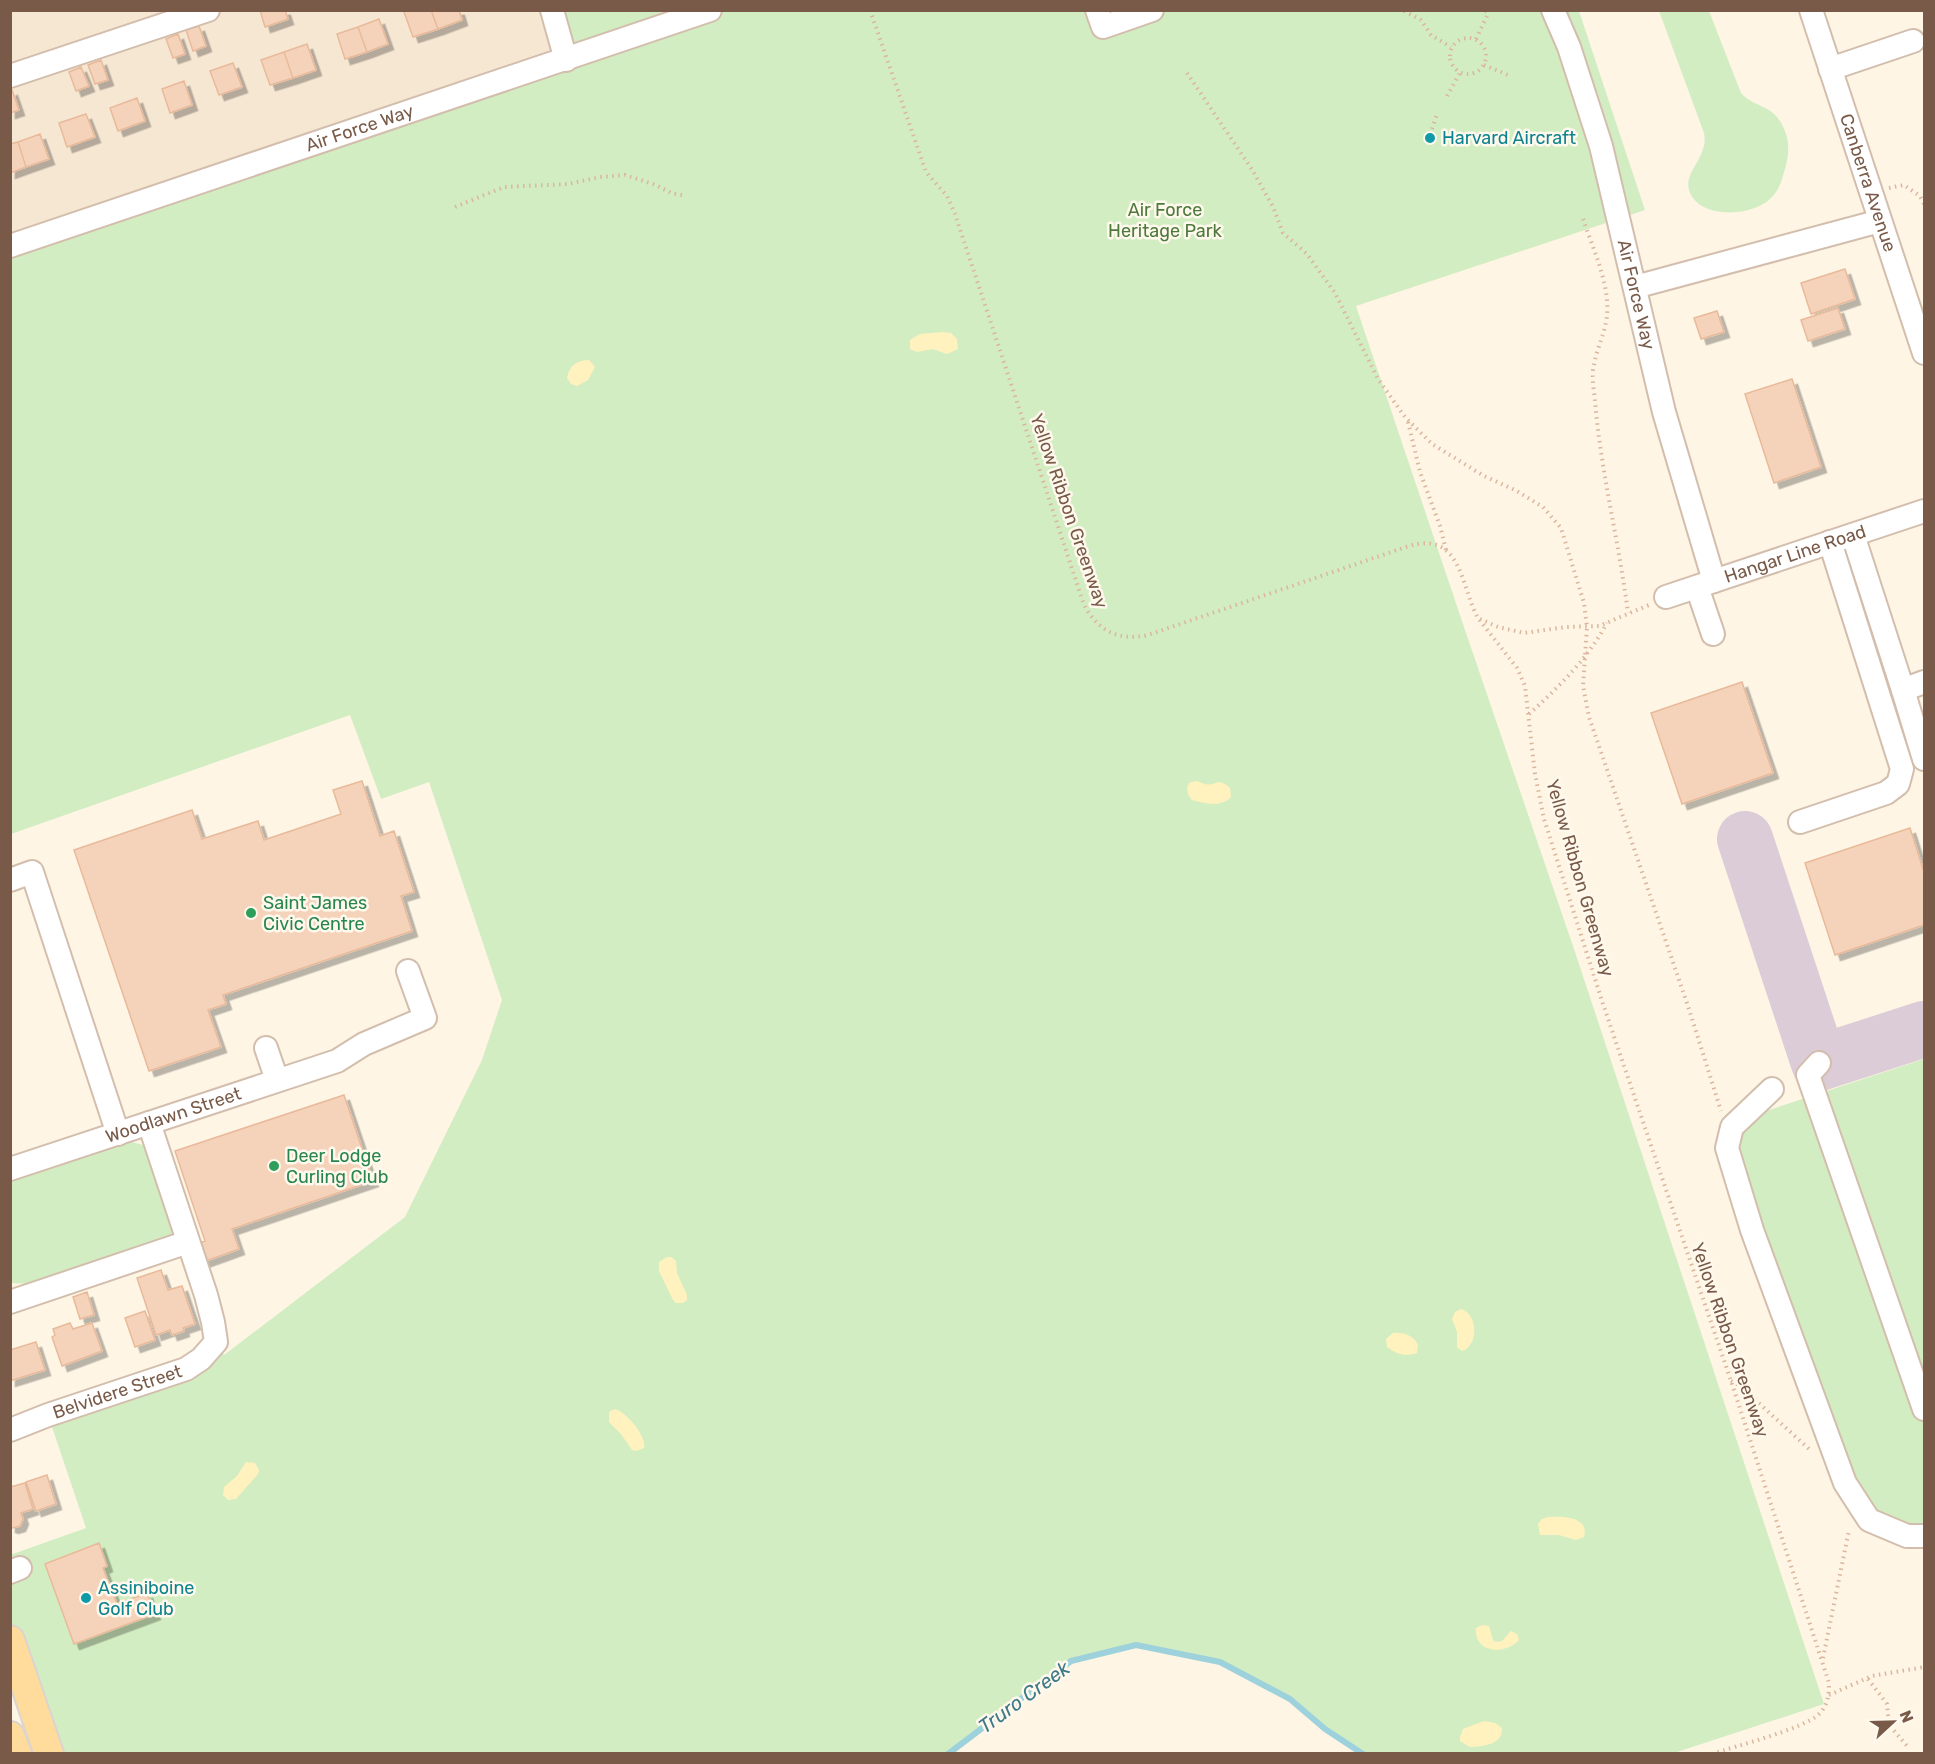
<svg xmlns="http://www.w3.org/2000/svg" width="1935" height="1764" font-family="Rubik,sans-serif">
<defs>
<filter id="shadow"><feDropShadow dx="5.5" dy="5.5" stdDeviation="0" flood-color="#0004"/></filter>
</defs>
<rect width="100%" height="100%" fill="#fef5e5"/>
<!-- residential -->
<path fill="#f6e7d3" d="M10,11H552L566,60L11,246Z"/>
<!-- green -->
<path fill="#d3edc2" d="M552,11H1579L1645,210L1356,306L1465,630L1575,952L1824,1704L1674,1753H1363L1325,1729L1291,1699L1220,1662L1136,1645L1071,1661L948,1753H49L11,1640L10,1555L86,1528L48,1415L186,1369L216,1342L224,1355L405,1217L482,1060L502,1000L429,782L381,799L350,715L11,834V246L566,60Z
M1659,11H1709L1741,93C1752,106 1770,105 1780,121C1789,136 1790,149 1786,165C1783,177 1780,189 1771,198C1754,216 1702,220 1690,193C1681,172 1709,159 1704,133Z
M1924,1059V1526L1884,1520L1856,1498L1740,1165C1736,1136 1738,1125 1766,1111Z
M128,1141L147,1146L155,1180L175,1233L166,1243L29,1284L11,1283L10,1179Z"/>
<!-- sand -->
<path fill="#fff2be" d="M943,332L951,333L957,339L958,349L947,354L933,349L917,352L910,349V340L920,334Z
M589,360L595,367L588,380L577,386L571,384L567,378C569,366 577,360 589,360Z
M1195,781C1198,781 1201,783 1205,784C1216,787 1216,776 1230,788L1231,797C1221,808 1204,803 1192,800C1187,794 1186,789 1189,783Z
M667,1257H671L676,1261L677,1273L687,1295V1300L683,1303H676L673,1300L659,1271V1262Z
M1461,1309C1478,1314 1479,1345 1462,1351L1457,1347V1332L1452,1319L1455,1312Z
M1393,1333C1404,1332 1414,1336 1418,1345L1417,1353C1405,1357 1396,1354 1387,1347L1386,1339Z
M615,1409C626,1412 647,1436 644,1448L636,1451L632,1450L621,1434L609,1422V1412Z
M246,1462L255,1463L259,1470L258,1474L236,1499L228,1500L223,1495L224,1487L237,1476Z
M1548,1517C1561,1516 1590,1516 1584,1537L1576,1540L1559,1535H1540L1538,1524L1542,1519Z
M1482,1625L1489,1626L1493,1640L1496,1642L1502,1641L1511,1631L1517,1634L1519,1640C1506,1655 1474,1654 1476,1628Z
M1484,1721L1495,1723L1502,1728C1503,1745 1483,1746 1470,1747L1460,1741V1737L1463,1729Z"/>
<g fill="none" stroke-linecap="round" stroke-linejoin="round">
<!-- stream -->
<path stroke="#9dd1dc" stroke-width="6" d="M948,1754L1071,1661L1136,1645L1220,1662L1290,1699L1325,1729L1363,1754"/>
<!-- taxiway -->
<path stroke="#dbccd7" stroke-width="56" d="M1745,839L1819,1063L1924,1029"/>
</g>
<!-- building -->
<path fill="#f5d3bb" stroke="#e9ba9a" stroke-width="1.5" filter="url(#shadow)" d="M260,10H285L288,19L265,27Z
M409,10H431L438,29L413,37L404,12Z
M431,10H459L462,20L438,29Z
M379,19L388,44L367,52L358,27Z
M199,26L206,46L193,51L186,30Z
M358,27L367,52L345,59L337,34Z
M178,34L185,54L173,58L166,39Z
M307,44L316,70L293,78L284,52Z
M284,52L293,78L270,85L261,60Z
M101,60L108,80L95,84L88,65Z
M233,63L242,87L219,95L210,71Z
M81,67L89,86L76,91L69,72Z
M184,81L192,105L170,113L162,89Z
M12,90L19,110L10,113V91Z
M137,98L145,121L118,131L110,108Z
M86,114L95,137L67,147L59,123Z
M40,134L49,159L26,167L18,142Z
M18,142L26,167L10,173V144Z
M1845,269L1855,299L1811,314L1801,283Z
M1838,308L1845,329L1808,341L1801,320Z
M1717,311L1724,332L1701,339L1694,318Z
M1792,379L1821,467L1774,483L1745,394Z
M1742,682L1773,773L1682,804L1651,713Z
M362,781L380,836L394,831L414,892L401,896L412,931L223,995L226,1004L208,1010L221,1047L149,1071L74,850L192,810L202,839L258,821L264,840L341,814L333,790Z
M1910,828L1924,872V925L1835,955L1805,863Z
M344,1095L373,1181L232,1229L239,1249L203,1262L197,1244L205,1241L175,1151Z
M161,1270L168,1290L182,1286L195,1324L183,1328L184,1331L172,1335L170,1330L156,1335L137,1278Z
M87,1292L94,1315L80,1319L73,1297Z
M145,1311L155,1340L135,1347L125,1318Z
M70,1323L73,1329L92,1323L102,1351L62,1366L52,1337L55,1335L53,1329Z
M36,1342L45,1370L10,1381V1350Z
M47,1475L56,1504L36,1511L26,1482Z
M25,1483L33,1509L21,1513L23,1519L20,1526L13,1528L10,1527V1487Z
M99,1543L107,1566L103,1568L117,1604L147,1593L155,1614L74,1644L45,1564Z"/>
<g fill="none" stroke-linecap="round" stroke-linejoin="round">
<defs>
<g id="minor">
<path d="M552,10L566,60"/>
<path d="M1097,10L1103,27L1152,10"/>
<path id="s1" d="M1553,10L1569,47L1601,146L1664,412L1714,581"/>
<path id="s2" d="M1811,10L1924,353"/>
<path d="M1830,69L1913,41"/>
<path d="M10,76L208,10"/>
<path id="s3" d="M10,246L710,10"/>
<path d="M1635,287L1880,221"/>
<path d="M1853,535L1903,690L1924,682"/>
<path d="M1697,587L1713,634"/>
<path id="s4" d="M1666,597L1924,511"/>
<path d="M1903,690L1924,759"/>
<path d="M1800,822L1886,793L1898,784L1902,769L1830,542"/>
<path d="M10,880L32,872L118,1134"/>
<path d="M266,1048L277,1080"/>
<path d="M1819,1063L1808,1075L1924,1409"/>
<path d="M1772,1089L1732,1127L1727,1148L1752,1230L1845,1483L1869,1520L1907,1536H1924"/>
<path id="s5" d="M10,1169L337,1061L364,1044L425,1018L408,971"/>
<path d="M10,1302L188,1242"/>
<path id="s6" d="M10,1430L48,1415L186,1369L201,1359L216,1342L213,1322L206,1295L149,1123"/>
<path d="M10,1572L20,1568"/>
</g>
<path id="major" d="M10,1640L49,1754
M10,1736L17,1754"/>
</defs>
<!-- minor casing -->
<use href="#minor" stroke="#d3bead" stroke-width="26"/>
<!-- major casing -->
<use href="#major" stroke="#dcd4cf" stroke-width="32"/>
<!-- path -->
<path stroke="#dbb69d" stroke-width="4" stroke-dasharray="1.5 4.5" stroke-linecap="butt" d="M870,10L926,172L947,196L955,214L1083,602C1095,629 1117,642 1148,635L1409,546C1462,530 1461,588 1478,618L1517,668L1525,686L1535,774L1544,819L1603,1004L1731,1381L1829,1683C1829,1695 1828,1705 1819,1714C1804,1729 1735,1746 1712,1754
M1404,11L1421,20L1431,35L1451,47
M1450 56a18 18 0 1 1 36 0a18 18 0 1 1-36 0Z
M1476,39L1488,14L1485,10
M1484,65L1508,75
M1187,73L1253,171L1273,207L1283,233L1307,254L1335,293L1378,379L1405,417L1432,444L1484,476L1515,490L1543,507L1561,528L1584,603L1587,627L1583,686L1589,717L1689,1009L1721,1111
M1447,96L1460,73
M1432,129L1437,114
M1889,188L1904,185L1920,196L1924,204
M455,207L504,187L568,184L600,177L625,175L656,185L671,193L682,195
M1583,219C1593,249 1610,284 1607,316C1605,333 1597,348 1594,365C1591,375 1594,390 1595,401C1601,473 1619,542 1628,613
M1408,422L1420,472L1440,526L1446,550
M1480,619L1498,627L1524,633L1566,627L1599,626L1649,605
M1529,714C1559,687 1588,658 1607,623
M1731,1381L1739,1385L1809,1449
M1823,1658L1849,1530
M1868,1679L1887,1704L1889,1725L1908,1747
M1829,1695L1872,1676L1924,1667"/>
<!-- minor -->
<use href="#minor" stroke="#fff" stroke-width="22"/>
<!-- major -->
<use href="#major" stroke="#ffdc9b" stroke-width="28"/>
</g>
<!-- markers -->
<g fill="#0f9aa8" stroke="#fff8ed" stroke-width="2">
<circle cx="1430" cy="138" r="6"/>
<circle cx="86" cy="1598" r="6"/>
</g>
<g fill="#2e9e5b" stroke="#fff8ed" stroke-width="2">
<circle cx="251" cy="913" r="6"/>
<circle cx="274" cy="1166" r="6"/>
</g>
<g text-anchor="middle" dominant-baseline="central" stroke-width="5" stroke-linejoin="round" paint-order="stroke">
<!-- street labels -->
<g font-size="18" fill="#795a48" stroke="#fff8ed">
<text stroke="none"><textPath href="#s3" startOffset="369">Air Force Way</textPath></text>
<text stroke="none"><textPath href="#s2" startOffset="182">Canberra Avenue</textPath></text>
<text stroke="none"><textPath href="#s1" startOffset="297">Air Force Way</textPath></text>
<text transform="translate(1069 511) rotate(71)">Yellow Ribbon Greenway</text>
<text stroke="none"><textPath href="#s4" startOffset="136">Hangar Line Road</textPath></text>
<text transform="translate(1580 878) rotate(74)">Yellow Ribbon Greenway</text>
<text stroke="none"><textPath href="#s5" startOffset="172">Woodlawn Street</textPath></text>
<text transform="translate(1730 1340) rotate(71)">Yellow Ribbon Greenway</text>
<text stroke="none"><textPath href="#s6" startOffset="114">Belvidere Street</textPath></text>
</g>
<!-- culture labels -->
<g font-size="18" fill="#0d838f" stroke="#fff8ed" text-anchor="start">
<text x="1442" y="138">Harvard Aircraft</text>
<text x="98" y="1588">Assiniboine<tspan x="98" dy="21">Golf Club</tspan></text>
</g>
<!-- park labels -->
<g font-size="18" fill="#4d7a3c" stroke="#fff8ed">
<text x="1165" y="210">Air Force<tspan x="1165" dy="21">Heritage Park</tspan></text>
</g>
<!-- leisure labels -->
<g font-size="18" fill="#27864d" stroke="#fff8ed" text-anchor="start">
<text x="263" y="903">Saint James<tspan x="263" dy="21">Civic Centre</tspan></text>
<text x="286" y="1156">Deer Lodge<tspan x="286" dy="21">Curling Club</tspan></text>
</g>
<!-- water labels -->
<g font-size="20" font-style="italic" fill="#3d7987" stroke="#fff8ed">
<text transform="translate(1024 1697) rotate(-36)">Truro Creek</text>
</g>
</g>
<!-- border -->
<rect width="1935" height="1764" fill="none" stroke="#795a48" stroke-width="24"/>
<!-- north arrow -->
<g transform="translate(1893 1722) rotate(68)" stroke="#fff8ed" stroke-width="4.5" paint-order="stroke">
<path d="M0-4.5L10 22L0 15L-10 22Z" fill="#795a48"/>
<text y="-9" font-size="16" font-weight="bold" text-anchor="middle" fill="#795a48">N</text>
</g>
</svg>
